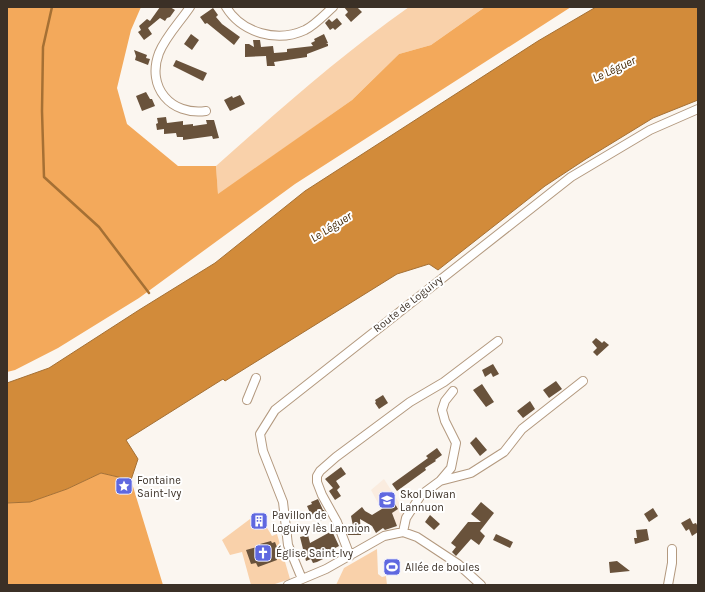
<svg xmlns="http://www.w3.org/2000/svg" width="705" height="592" font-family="Karla,sans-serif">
<rect width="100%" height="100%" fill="#fbf6f0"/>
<!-- built -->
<path fill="#faecdf" d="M384,479L405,512L399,525L397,526L395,522L389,523L371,490Z"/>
<!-- green -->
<path fill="#f9d1aa" d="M409,7H485L431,45L399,54L352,100L218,195L216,166C278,111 341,55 409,7Z
M258,513L272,536L277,534L290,579L272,585H251L242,552L230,555L222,540Z
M377,549L378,574L382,577L386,576L387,585H336L344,568Z"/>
<!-- forest -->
<path fill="#f3a95b" d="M7,7H141L131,30L117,88L127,124L178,166H216L218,194L352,100L399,54L431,45L485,7H571L295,184L139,298L58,348L15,370L7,372Z
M101,473L131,480L163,585H7V503L30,502L67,489Z"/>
<!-- water -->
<path fill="#d28b3a" stroke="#a57034" d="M596,7H698V100L653,118L586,159L545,186L438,270L429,264L397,274L225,381L223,379L126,440L138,459L131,480L101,473L67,489L30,502L7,503V383L49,368L139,310L215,263L305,191L538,41Z"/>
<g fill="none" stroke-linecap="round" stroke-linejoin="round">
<!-- stream -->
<path stroke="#a57034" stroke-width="2.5" d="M52,7L43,47L42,111L44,177L99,227L149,293"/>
</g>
<!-- building -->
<path fill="#69523b" d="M160,7H170L175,10L170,17L167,18L165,21L160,18L148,28L152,34L144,40L138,32L141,30L139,26L147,19L150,21Z
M344,7H357L362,12L351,22L345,15L348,12Z
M213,8L218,15L216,17L222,24L240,37L234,45L207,23L205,24L200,17Z
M337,18L342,24L335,30L333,28L330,30L325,23L329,19L332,22Z
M191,34L199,40L192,50L184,44Z
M324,34L328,43L326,44H328V46L307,54V57L274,62L275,66H267L266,56L245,57V44H249L254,47L253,40H260L261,47L273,46L274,53L287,52V49L313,46L311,43L315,41L314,39Z
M134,50L147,55L146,58L150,59L148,65L135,60L136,56Z
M176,60L207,73L203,81L173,66Z
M146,92L150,99H152L155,106L142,111L136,96Z
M240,95L245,104L230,111L224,100L232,96L233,98Z
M166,117L167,123L183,121V125L193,124V126L207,124L206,120H214L219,138L213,139L212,136L183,140V137H177L176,133L164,134V129L157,130L156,124L158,123L157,118Z
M596,338L601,342L602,343L604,341L609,345L597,356L593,352L597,348L592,342Z
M493,364L499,374L493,377L491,373L485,377L482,370Z
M556,381L562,389L549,398L543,390Z
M482,384L494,402L486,407L473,390Z
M383,395L388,403L379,409L375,403L376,402L375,400Z
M530,401L535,409L523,418L517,411Z
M476,437L487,450L480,456L470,443Z
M437,448L442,455L435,460L436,461L425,468L426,470L397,491L392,484L428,458L426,456Z
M341,467L346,474L336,481L340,487L337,490L341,496L335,500L329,491L333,488L325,479Z
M318,499L323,510H324L328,518L319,521L316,513L311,515L307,506L312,504L311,502Z
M392,499L398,509L392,513L397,526L385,530L383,528L376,533L372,526L360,519L361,535H348L346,529H349L348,527L353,526L351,516L362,507L365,511L372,515L385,507L383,504Z
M481,502L494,513L480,531L485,536L479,545L471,539L456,556L452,552L456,547L451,543L468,522H481L471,514Z
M653,508L658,516L649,522L644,514Z
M430,515L440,524L434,530L425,522Z
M690,518L693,524L696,523L698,527V532L692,536L689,529L686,531L681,523Z
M647,529L649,540L635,544L634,538H637L636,530Z
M332,531L339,546L326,553L327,557L317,562L313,563L311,559L306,561L300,537L308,535L310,543Z
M496,534L513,542L510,548L493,540Z
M271,541L272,543L275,542L280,555L276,556L277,560L258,567L256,563L251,564L246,550L261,546L260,544Z
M617,561L630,571L610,573L609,562Z"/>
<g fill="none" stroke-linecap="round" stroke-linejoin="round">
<defs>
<path id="minor" d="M190,7C180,22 166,36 159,53C146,87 171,116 206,111
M226,7C242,33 277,43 305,30C315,25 324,15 333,7
M247,400L256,378
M440,481L451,468L456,443L445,421L442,410L445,401L453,391
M403,532L406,518L421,495L440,481L471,473L504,452L522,429L583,381
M350,556L337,522L322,495L317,482V476L320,471L336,457L410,402L444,382L498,341
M302,579L288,545L283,502L263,451L260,434L275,410L571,177L650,130L698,109
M288,585L326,569L384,536L403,532L417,537L458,564L481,585
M668,585L672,563V549"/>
</defs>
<!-- minor casing -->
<use href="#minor" stroke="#b3997f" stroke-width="10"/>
<!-- minor -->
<use href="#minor" stroke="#fff" stroke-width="8"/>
</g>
<!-- icons -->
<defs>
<symbol id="sight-square" viewBox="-11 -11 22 22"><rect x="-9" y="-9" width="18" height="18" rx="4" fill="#5f68e0" stroke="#fff"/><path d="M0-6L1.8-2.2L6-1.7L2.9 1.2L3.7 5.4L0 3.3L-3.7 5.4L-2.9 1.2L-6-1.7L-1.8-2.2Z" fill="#fff"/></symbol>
<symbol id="school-square" viewBox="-11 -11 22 22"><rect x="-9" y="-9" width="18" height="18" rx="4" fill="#5f68e0" stroke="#fff"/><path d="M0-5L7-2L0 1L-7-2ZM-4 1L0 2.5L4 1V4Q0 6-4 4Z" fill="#fff"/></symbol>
<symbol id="building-square" viewBox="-11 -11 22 22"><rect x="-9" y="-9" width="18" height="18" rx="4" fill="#5f68e0" stroke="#fff"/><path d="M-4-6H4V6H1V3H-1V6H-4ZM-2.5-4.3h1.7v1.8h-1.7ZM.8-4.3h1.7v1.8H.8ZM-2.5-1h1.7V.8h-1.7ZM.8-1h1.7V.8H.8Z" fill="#fff"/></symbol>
<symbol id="church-square" viewBox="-11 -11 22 22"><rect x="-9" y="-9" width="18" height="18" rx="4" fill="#5f68e0" stroke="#fff"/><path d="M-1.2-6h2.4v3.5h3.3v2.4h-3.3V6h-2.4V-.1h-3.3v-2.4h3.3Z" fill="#fff"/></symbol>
<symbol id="stadium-square" viewBox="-11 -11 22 22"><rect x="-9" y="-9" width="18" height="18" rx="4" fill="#5f68e0" stroke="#fff"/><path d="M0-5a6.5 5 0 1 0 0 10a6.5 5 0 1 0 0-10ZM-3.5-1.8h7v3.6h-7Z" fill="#fff"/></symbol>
</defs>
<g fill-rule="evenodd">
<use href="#sight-square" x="114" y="476" width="20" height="20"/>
<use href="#school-square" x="377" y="490" width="20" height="20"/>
<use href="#building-square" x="249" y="511" width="20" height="20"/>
<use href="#church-square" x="253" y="543" width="20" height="20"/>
<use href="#stadium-square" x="382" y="557" width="20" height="20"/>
</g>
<g text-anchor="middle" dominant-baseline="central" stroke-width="4" stroke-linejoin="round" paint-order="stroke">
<!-- street labels -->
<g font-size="11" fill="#3b3026" stroke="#fff">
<text transform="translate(408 304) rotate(-38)">Route de Loguivy</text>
</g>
<!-- poi labels -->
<g font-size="11" fill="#3b3026" stroke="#fff" text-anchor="start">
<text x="137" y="480">Fontaine<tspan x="137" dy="13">Saint-Ivy</tspan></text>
<text x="400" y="494">Skol Diwan<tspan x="400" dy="13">Lannuon</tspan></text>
<text x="272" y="515">Pavillon de<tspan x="272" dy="13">Loguivy lès Lannion</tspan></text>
<text x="276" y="553">Église Saint-Ivy</text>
<text x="405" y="567">Allée de boules</text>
</g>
<!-- water labels -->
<g font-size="12" font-style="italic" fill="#422603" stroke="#fff">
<text transform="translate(614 69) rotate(-25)">Le Léguer</text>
<text transform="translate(331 227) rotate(-32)">Le Léguer</text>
</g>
</g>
<!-- border -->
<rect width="705" height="592" fill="none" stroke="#3b3026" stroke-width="16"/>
</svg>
